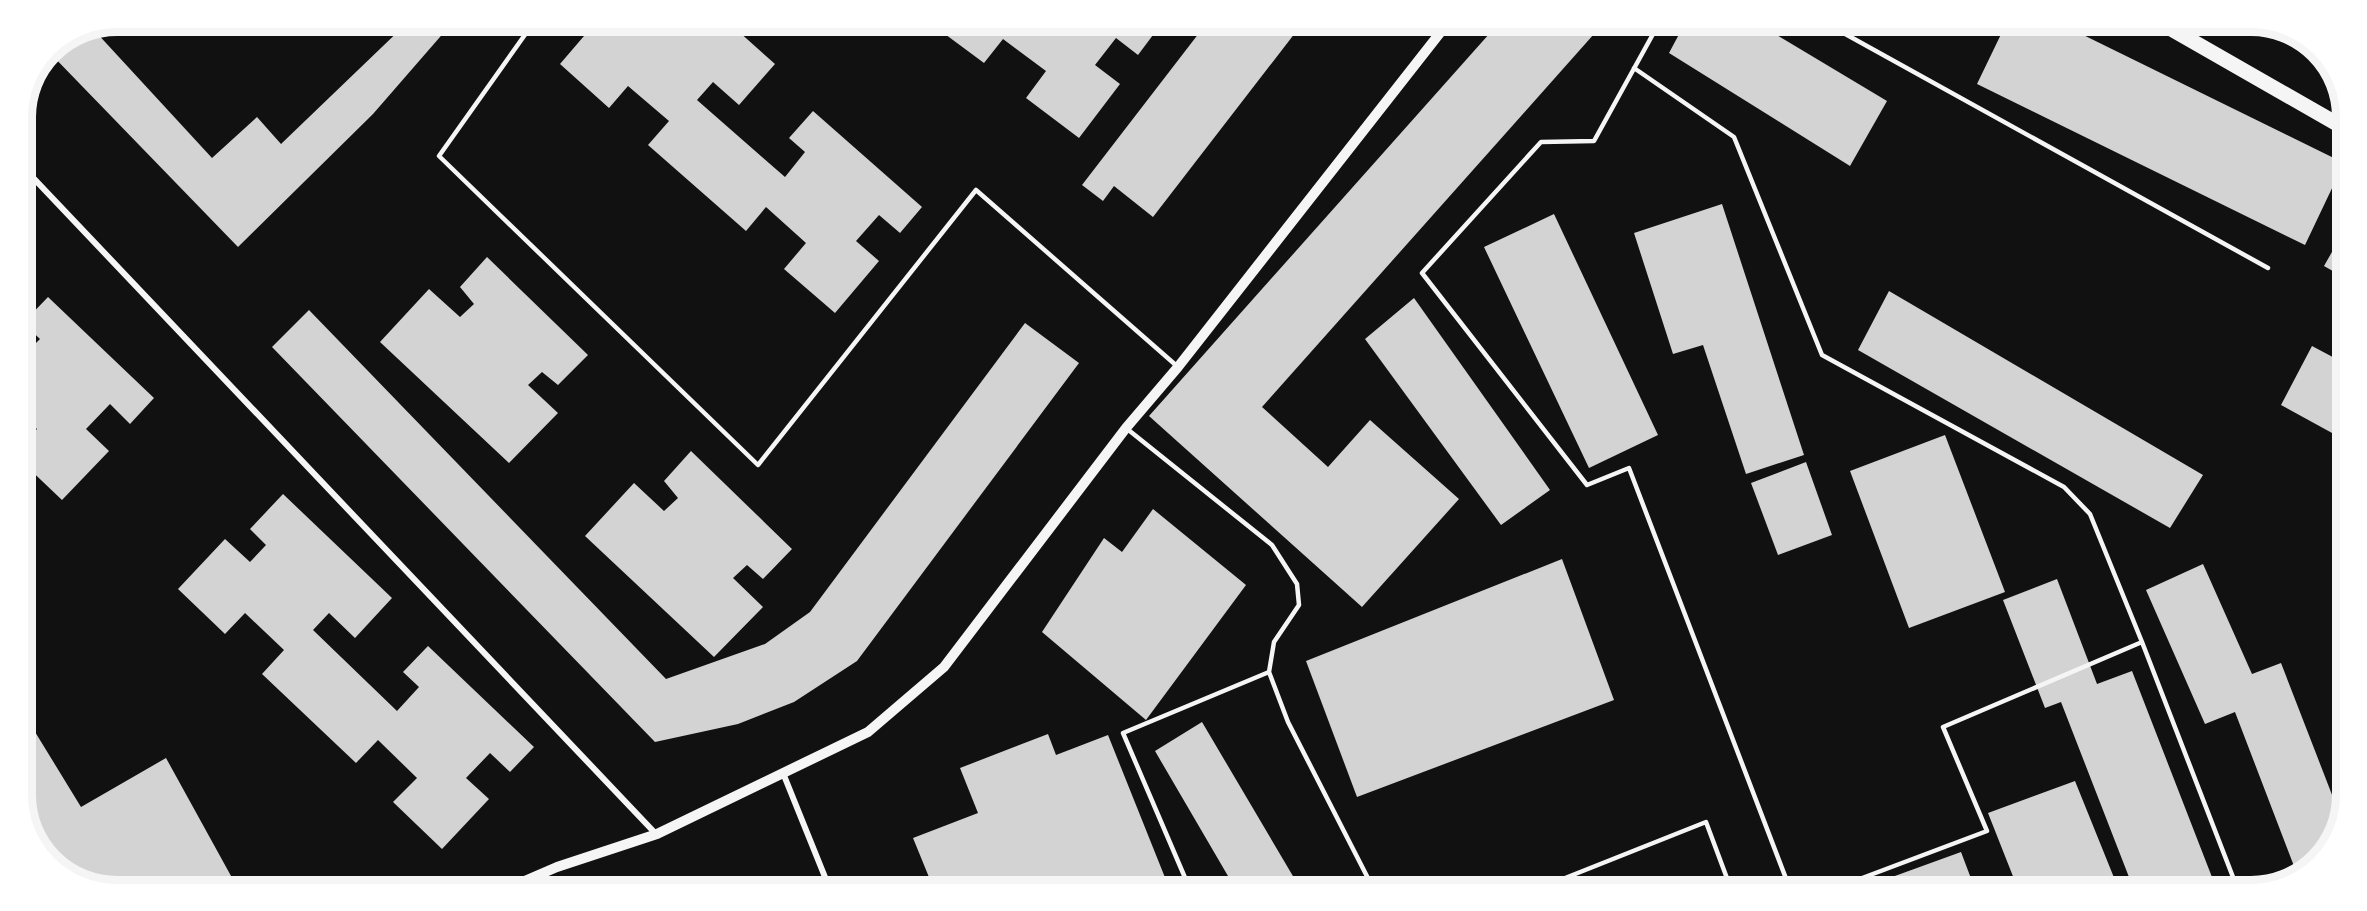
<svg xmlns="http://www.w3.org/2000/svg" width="2367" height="911" font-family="Rubik,sans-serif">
<rect width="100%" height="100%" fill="#111"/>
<!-- building -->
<path fill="#d3d3d3" d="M408,22H453L373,114L238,247L48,51L49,49L94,30L212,158L257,117L281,144Z
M596,22H616L631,35L642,22H728L775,64L739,105L713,82L697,100L785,177L805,152L789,138L813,111L922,207L900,233L879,215L856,241L879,261L835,313L784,269L806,243L766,207L746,231L648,145L669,121L628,86L609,108L560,64Z
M930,23H1154L1159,27L1138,55L1116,38L1095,65L1120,84L1079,138L1026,98L1046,71L1003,39L984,63Z
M1206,24H1302L1153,217L1114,186L1103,201L1082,185Z
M1498,24L1602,25L1262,407L1328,467L1370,420L1459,499L1362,607L1149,416Z
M1684,25H1760L1887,101L1850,166L1669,53Z
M2005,26H2065L2344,163L2305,245L1977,84Z
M1722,204L1804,455L1746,474L1703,345L1673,354L1634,233Z
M1554,214L1658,435L1589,468L1484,247Z
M2345,229V278L2324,266Z
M487,257L588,355L558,385L542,372L528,385L558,413L509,463L380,342L429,289L460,317L474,304L460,287Z
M1889,291L2203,475L2170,528L1858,350Z
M48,297L154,398L130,424L110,404L86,429L109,451L62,500L21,461V446L37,429L21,414V358L40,339L23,323Z
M1414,298L1550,490L1501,525L1365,339Z
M309,310L666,679L765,644L810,612L1025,323L1079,363L857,661L794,702L738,724L655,742L272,347Z
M2312,346L2344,363L2343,439L2281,405Z
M1945,435L2005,592L1909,628L1850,471Z
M691,451L792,549L763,579L747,565L733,578L763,607L714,657L585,536L634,483L664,511L678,498L664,481Z
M1806,462L1832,535L1778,555L1751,483Z
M283,494L392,598L355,638L329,613L313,630L397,711L419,687L403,672L428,646L534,747L510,772L490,753L466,778L489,799L442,849L393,802L417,778L378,740L356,763L262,674L284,650L245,613L225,634L178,589L225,539L250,562L266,545L250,529Z
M1153,509L1246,585L1146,720L1042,632L1104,538L1122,552Z
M1562,559L1614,700L1357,797L1306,661Z
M2203,564L2252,674L2281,663L2341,818V826L2308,871L2297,874L2235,712L2205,724L2146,590Z
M2057,579L2097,684L2132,671L2217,890H2134L2061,702L2045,708L2003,600Z
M21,709L81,807L166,758L236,885H85L40,852L21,801Z
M1202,722L1300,888H1235L1155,751Z
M1048,734L1056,755L1108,735L1166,880L1147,887H933L913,838L978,813L960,768Z
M2075,781L2119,890L2018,889L1988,813Z
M1961,852L1975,889H1859Z"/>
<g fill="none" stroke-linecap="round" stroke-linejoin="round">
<!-- service -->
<path stroke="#f5f5f5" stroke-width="4.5" d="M534,22L439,156L758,465L976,190L1178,367
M1658,25L1594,141L1541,142L1422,273L1587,485L1629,468L1790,889
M1829,25L2268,268
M1634,68L1734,137L1822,355L2064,487L2090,514L2142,642
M1126,428L1272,545L1297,584L1299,605L1274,642L1269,672L1288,722L1373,888
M1189,887L1123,733L1269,672
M1540,888L1706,822L1731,889
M1833,889L1987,831L1943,727L2142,642L2238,890"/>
<!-- minor -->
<path stroke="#f5f5f5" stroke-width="6" d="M21,165L656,834
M783,773L829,887"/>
<!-- tertiary -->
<path stroke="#f5f5f5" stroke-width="10" d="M513,886L557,867L657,834L868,732L944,667L1126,428L1178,367L1447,24"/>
<!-- primary -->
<path stroke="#f5f5f5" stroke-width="15" d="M2166,26L2346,129"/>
</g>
<!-- crop -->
<path d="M0 0H2367V911H0ZM117 32H2251A85 85 0 0 1 2336 117V795A85 85 0 0 1 2251 880H117A85 85 0 0 1 32 795V117A85 85 0 0 1 117 32Z" fill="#fff" fill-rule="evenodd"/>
<path fill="none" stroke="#f5f5f5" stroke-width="8" d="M117 32H2251A85 85 0 0 1 2336 117V795A85 85 0 0 1 2251 880H117A85 85 0 0 1 32 795V117A85 85 0 0 1 117 32Z"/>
</svg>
